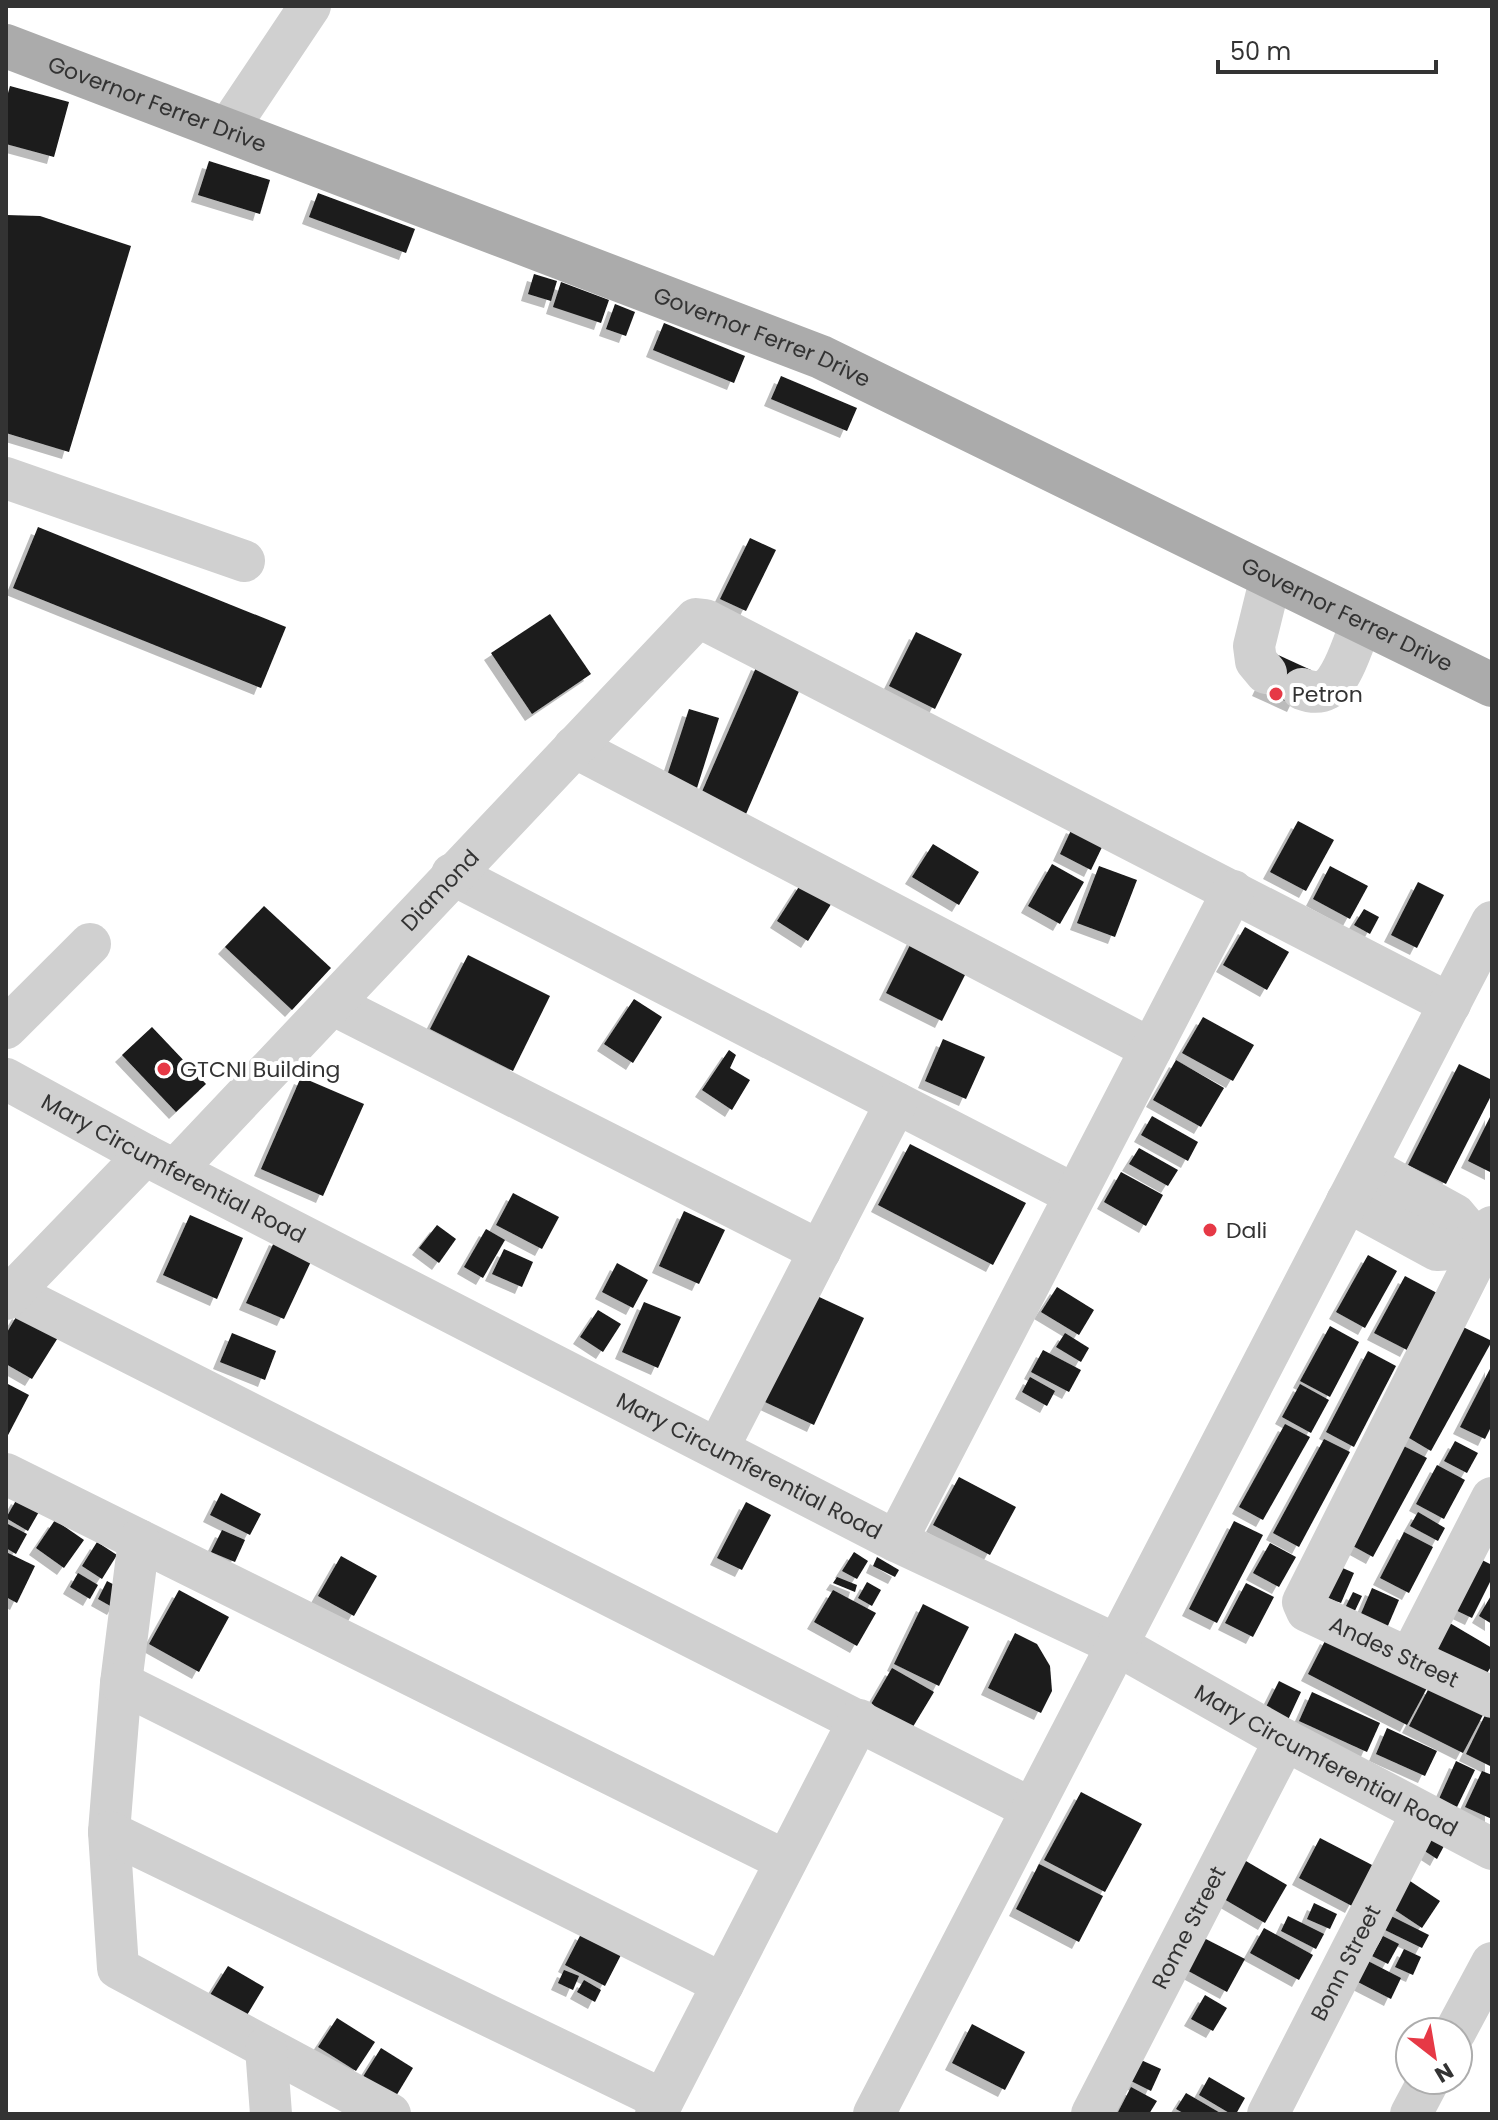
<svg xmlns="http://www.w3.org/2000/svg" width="1498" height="2120" viewBox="0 0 1498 2120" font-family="Poppins,sans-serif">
  <defs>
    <filter id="shadow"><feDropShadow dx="-7" dy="7" stdDeviation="0" flood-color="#0004"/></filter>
  </defs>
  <rect width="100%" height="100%" fill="#fff"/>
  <g fill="#1a1a1a" filter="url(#shadow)">
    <polygon points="10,86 69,102 54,157 6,144 6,100"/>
    <polygon points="209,161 270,180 260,214 198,195"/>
    <polygon points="318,193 415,229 406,253 309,217"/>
    <polygon points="6,215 40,216 131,246 69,452 6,433"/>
    <polygon points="534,274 557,281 551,301 528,294"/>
    <polygon points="561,282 609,300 601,323 553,307"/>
    <polygon points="615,304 635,312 626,336 606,329"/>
    <polygon points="664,323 745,356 734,383 653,350"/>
    <polygon points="781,376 857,408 847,431 771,399"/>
    <polygon points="38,527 286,627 261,688 13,588"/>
    <polygon points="750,538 776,550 746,611 720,599"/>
    <polygon points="550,614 591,674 532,714 491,653"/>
    <polygon points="916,632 962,654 935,709 889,686"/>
    <polygon points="1276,654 1311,670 1294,705 1259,689"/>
    <polygon points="758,663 803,682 746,814 701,794"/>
    <polygon points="689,709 719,718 697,788 666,779"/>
    <polygon points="1298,821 1334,840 1306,891 1270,872"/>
    <polygon points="1073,826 1105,841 1091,870 1060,854"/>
    <polygon points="933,844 979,872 959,905 912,877"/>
    <polygon points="1052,864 1084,882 1060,924 1028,906"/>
    <polygon points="1099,866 1137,880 1115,937 1077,923"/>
    <polygon points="1330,866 1368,886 1350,919 1313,899"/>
    <polygon points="802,882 833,901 808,941 777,921"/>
    <polygon points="1418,882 1444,895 1417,948 1391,935"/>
    <polygon points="264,906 331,968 292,1010 225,947"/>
    <polygon points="1364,909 1379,917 1370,934 1354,925"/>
    <polygon points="1245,927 1289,952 1267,990 1223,965"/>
    <polygon points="914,937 970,965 942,1021 886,993"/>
    <polygon points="468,955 550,996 513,1071 430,1029"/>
    <polygon points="634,999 662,1017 633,1063 604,1044"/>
    <polygon points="1203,1017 1254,1045 1233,1081 1182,1053"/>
    <polygon points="152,1027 206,1084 176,1112 122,1055"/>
    <polygon points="943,1039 985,1057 966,1099 925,1081"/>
    <polygon points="729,1050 736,1055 730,1068 750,1080 732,1110 702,1090"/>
    <polygon points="1176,1060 1224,1088 1201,1127 1153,1100"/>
    <polygon points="1459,1064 1492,1080 1492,1094 1446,1184 1408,1165"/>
    <polygon points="301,1077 364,1104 323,1196 261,1169"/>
    <polygon points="1492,1113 1492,1173 1468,1161"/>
    <polygon points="1152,1116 1198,1142 1188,1161 1141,1135"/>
    <polygon points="910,1144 1026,1203 993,1265 878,1205"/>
    <polygon points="1139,1148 1178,1170 1168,1186 1129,1164"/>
    <polygon points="1121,1172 1163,1195 1146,1226 1104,1202"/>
    <polygon points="513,1193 559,1217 542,1249 496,1225"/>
    <polygon points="684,1211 725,1230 699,1284 659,1266"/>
    <polygon points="190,1215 243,1238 217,1299 163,1275"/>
    <polygon points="437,1225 456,1239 439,1263 419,1248"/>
    <polygon points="486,1229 505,1240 483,1278 464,1267"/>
    <polygon points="276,1238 314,1255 284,1319 246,1303"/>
    <polygon points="504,1249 533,1262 522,1287 492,1274"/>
    <polygon points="1368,1255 1397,1271 1365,1328 1336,1312"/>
    <polygon points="617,1263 648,1280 633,1308 602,1292"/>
    <polygon points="1405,1276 1437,1293 1407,1350 1374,1333"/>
    <polygon points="1057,1287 1094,1310 1079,1335 1041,1312"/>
    <polygon points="815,1295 864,1318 814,1425 765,1402"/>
    <polygon points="644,1302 681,1317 658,1368 622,1352"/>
    <polygon points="598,1310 621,1324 603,1352 580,1337"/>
    <polygon points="19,1312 59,1336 32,1379 6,1364 6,1334"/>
    <polygon points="1330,1326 1359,1342 1330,1397 1300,1381"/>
    <polygon points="1461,1326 1492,1341 1431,1451 1399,1432"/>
    <polygon points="232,1333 276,1351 265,1380 220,1362"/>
    <polygon points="1065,1333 1089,1348 1081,1362 1056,1347"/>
    <polygon points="1043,1350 1081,1370 1069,1392 1031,1372"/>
    <polygon points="1368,1351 1396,1366 1354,1447 1326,1432"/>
    <polygon points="1492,1365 1492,1425 1485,1439 1460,1427"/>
    <polygon points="1030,1377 1055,1391 1047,1406 1022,1392"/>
    <polygon points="6,1383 29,1395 6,1439"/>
    <polygon points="1300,1384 1329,1400 1311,1433 1282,1417"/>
    <polygon points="1285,1424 1310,1437 1263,1520 1239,1507"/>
    <polygon points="1324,1439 1350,1452 1299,1547 1273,1533"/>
    <polygon points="1455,1441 1478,1453 1467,1473 1444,1461"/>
    <polygon points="1396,1442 1427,1458 1373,1557 1342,1540"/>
    <polygon points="1437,1465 1465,1480 1444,1519 1416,1504"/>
    <polygon points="959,1477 1016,1507 990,1555 933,1525"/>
    <polygon points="221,1493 261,1514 250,1535 210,1515"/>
    <polygon points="18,1497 40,1510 28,1531 6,1518"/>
    <polygon points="746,1502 771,1515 742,1570 717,1558"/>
    <polygon points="1418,1512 1445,1528 1438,1541 1410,1526"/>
    <polygon points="55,1520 84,1540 64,1568 36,1548"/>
    <polygon points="1234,1521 1263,1535 1217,1623 1189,1609"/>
    <polygon points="6,1523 27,1534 16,1554 6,1548"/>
    <polygon points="222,1530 245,1540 235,1562 211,1552"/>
    <polygon points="1404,1532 1433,1547 1409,1593 1380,1578"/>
    <polygon points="97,1542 117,1555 102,1579 82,1566"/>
    <polygon points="1270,1543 1296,1557 1279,1587 1253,1573"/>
    <polygon points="6,1552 35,1566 17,1603 6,1597"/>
    <polygon points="854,1552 868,1561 857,1579 842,1571"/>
    <polygon points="1472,1555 1492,1565 1492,1578 1472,1618 1447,1606"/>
    <polygon points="341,1556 377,1576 354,1616 318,1596"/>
    <polygon points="877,1557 899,1570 895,1577 873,1566"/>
    <polygon points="1329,1562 1354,1573 1341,1603 1316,1593"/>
    <polygon points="78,1573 98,1585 90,1599 70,1587"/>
    <polygon points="837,1577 857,1585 855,1592 833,1583"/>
    <polygon points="107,1581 124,1590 114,1608 98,1599"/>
    <polygon points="867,1582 881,1590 872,1606 858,1598"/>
    <polygon points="1246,1583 1274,1597 1253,1637 1225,1623"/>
    <polygon points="1372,1588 1399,1600 1384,1635 1357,1623"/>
    <polygon points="179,1590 229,1617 199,1672 149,1644"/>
    <polygon points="833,1590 876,1613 857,1646 814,1622"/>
    <polygon points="1353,1592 1362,1596 1351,1619 1342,1614"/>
    <polygon points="1492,1594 1492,1624 1479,1616"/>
    <polygon points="923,1604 969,1627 939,1686 894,1664"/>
    <polygon points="1443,1619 1492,1648 1492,1665 1484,1678 1428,1645"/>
    <polygon points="1015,1633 1037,1644 1050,1666 1052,1691 1041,1713 988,1688"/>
    <polygon points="1327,1637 1427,1688 1407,1725 1308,1674"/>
    <polygon points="892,1668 934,1692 908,1735 867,1711"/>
    <polygon points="1279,1681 1301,1692 1287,1722 1264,1711"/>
    <polygon points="1430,1686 1484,1713 1463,1753 1409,1726"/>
    <polygon points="1312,1692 1380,1723 1367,1752 1299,1721"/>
    <polygon points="1486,1713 1492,1716 1492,1767 1466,1754"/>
    <polygon points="1387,1728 1437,1751 1425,1776 1376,1754"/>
    <polygon points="1456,1761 1475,1770 1457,1807 1439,1799"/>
    <polygon points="1482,1771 1492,1775 1492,1819 1465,1807"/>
    <polygon points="1081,1792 1142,1824 1105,1892 1044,1860"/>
    <polygon points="1425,1834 1444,1846 1437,1859 1417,1846"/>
    <polygon points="1320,1838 1374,1866 1352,1906 1299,1878"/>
    <polygon points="1234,1854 1287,1885 1265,1923 1212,1892"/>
    <polygon points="1039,1864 1103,1896 1079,1942 1016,1909"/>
    <polygon points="1407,1879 1440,1901 1422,1928 1389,1906"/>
    <polygon points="1314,1903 1337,1914 1330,1929 1307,1919"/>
    <polygon points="1288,1916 1324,1934 1316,1949 1281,1931"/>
    <polygon points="1391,1916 1429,1935 1422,1948 1385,1930"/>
    <polygon points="1264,1928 1313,1955 1299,1980 1250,1953"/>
    <polygon points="582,1932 622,1953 605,1986 565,1965"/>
    <polygon points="1198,1935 1245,1959 1227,1992 1181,1967"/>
    <polygon points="1383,1936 1399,1944 1388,1964 1372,1956"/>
    <polygon points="1404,1949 1421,1957 1413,1975 1395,1967"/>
    <polygon points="1364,1959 1401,1978 1391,1999 1354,1980"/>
    <polygon points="228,1966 264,1987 241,2025 205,2003"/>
    <polygon points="564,1970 579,1976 573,1990 558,1983"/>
    <polygon points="584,1980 601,1990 595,2002 577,1992"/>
    <polygon points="1205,1995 1227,2008 1213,2031 1191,2019"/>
    <polygon points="337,2018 375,2042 356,2071 318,2047"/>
    <polygon points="972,2024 1025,2052 1005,2090 952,2063"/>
    <polygon points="381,2048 413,2068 387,2111 354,2091"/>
    <polygon points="1141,2060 1161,2069 1151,2091 1131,2081"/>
    <polygon points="1209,2077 1245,2098 1236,2114 1231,2114 1199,2095"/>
    <polygon points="1131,2087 1157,2101 1149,2114 1117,2114"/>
    <polygon points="1186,2093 1222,2114 1185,2114 1176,2109"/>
  </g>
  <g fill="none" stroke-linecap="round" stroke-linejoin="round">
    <g stroke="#d0d0d0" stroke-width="42">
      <polyline points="227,130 310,6"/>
      <polyline points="6,478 244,561"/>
      <polyline points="1266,673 1256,661 1254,646 1271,577"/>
      <path d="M1302 689C1310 692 1318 694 1327 689 1342 682 1355 638 1362 621"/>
      <polyline points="574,747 1151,1049"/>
      <polyline points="452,874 1075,1195"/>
      <polyline points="332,1004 820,1251"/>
      <polyline points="6,1028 90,944"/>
      <path id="s1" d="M6 1079 145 1155 896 1541 1117 1645 1285 1740 1492 1849"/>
      <polyline points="1366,1166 1455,1215 1482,1247 1492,1253"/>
      <path id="s2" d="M176 1169 696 619 705 620 1450 1004"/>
      <polyline points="1347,1201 1437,1250 1482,1247"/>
      <path id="s3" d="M1492 1227 1303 1602 1307 1611 1492 1697"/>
      <polyline points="12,1293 1032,1809"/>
      <polyline points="6,1299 145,1155"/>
      <polyline points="718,1448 896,1103"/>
      <polyline points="6,1474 786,1861"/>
      <polyline points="139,1540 121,1683 109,1832 118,1968 390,2114"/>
      <polyline points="896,1541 1233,891"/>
      <polyline points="1410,1658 1492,1498"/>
      <polyline points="121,1683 723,1984"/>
      <polyline points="109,1832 663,2100"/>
      <polyline points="1455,2032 1492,1963"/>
      <polyline points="266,2048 271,2114"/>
      <polyline points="656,2114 859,1720"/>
      <polyline points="874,2114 1492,922"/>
      <path id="s4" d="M1092 2114 1285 1740"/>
      <path id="s5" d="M1268 2114 1422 1813"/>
      <polyline points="1411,2114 1429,2080"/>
    </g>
    <path stroke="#ababab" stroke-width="44" id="s6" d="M6 46 821 357 1492 685"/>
  </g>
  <g fill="#e63946" stroke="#fff" stroke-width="3">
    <circle cx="1276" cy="694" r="8"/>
    <circle cx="164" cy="1069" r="8"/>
    <circle cx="1210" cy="1230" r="8"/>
  </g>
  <g text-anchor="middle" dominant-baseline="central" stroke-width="8" stroke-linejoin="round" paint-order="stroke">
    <g font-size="22" fill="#333" stroke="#fff">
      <text stroke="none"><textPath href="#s6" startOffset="162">Governor Ferrer Drive</textPath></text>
      <text stroke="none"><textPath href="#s6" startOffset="810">Governor Ferrer Drive</textPath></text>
      <text stroke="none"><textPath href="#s6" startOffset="1458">Governor Ferrer Drive</textPath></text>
      <text stroke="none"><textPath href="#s2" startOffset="384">Diamond</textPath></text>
      <text stroke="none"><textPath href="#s1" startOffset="190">Mary Circumferential Road</textPath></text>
      <text stroke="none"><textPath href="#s1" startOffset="838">Mary Circumferential Road</textPath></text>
      <text stroke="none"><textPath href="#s3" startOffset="526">Andes Street</textPath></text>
      <text stroke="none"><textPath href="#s1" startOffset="1486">Mary Circumferential Road</textPath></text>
      <text stroke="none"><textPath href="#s4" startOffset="210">Rome Street</textPath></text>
      <text stroke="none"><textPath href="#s5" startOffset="170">Bonn Street</textPath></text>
    </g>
    <g font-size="22" fill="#333" stroke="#fff" text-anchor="start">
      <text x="1292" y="694">Petron</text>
      <text x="180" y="1069">GTCNI Building</text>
      <text x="1226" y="1230">Dali</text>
    </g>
  </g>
  <rect width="1498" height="2120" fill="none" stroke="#333333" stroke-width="16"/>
  <g transform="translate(1434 2056) rotate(149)"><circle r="38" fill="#ffffff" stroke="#adadad" stroke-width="2"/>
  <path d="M0-6L14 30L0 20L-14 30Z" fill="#e63946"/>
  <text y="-12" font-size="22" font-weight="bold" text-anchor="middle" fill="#333333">N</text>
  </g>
  <path d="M1218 60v12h218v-12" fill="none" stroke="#333333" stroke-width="4"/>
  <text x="1230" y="60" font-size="24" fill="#333333" stroke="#ffffff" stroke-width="6" paint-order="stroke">50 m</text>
</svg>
